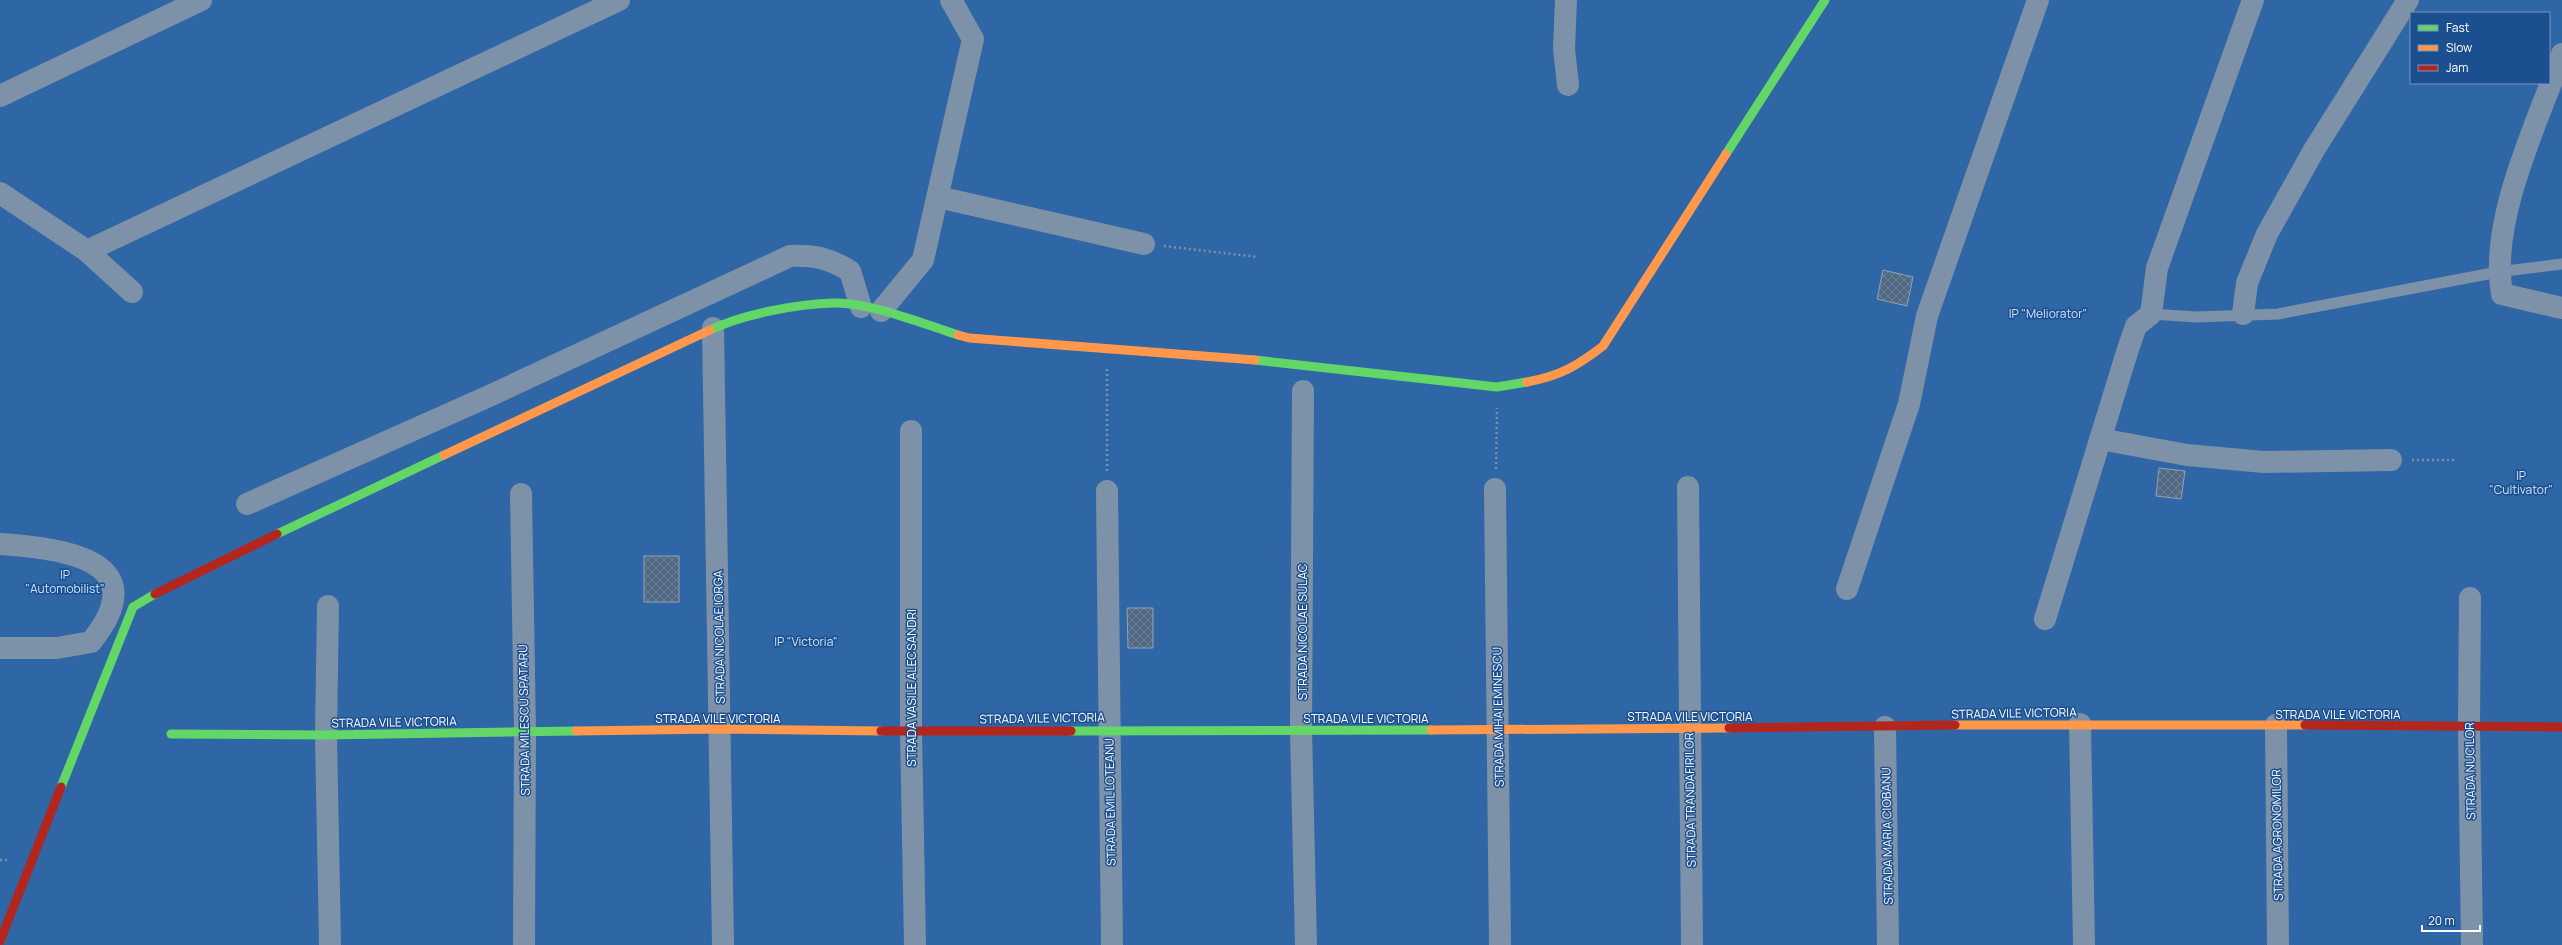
<svg xmlns="http://www.w3.org/2000/svg" width="2562" height="945" viewBox="0 0 2562 945" font-family="Manrope,sans-serif">
  <defs>
    <pattern id="building-cross-hatch" width="8" height="8" patternUnits="userSpaceOnUse"><rect width="8" height="8" fill="#526984"/><path d="M0 0l8 8M0 8l8-8" fill="none" stroke="#6c8096"/></pattern>
  </defs>
  <rect width="100%" height="100%" fill="#365274"/>
  <path fill="#2f66a5" fill-rule="evenodd" d="M0 0H2562V945H0ZM2411 13H2549V83H2411Z"/>
  <g fill="url(#building-cross-hatch)" stroke="#92a2b6">
    <polygon points="1883,270 1913,277 1907,306 1877,299"/>
    <polygon points="2159,468 2185,471 2181,499 2156,496"/>
    <rect x="644" y="556" width="35" height="46"/>
    <polygon points="1127,608 1153,608 1153,648 1128,648"/>
  </g>
  <g fill="none" stroke-linecap="round" stroke-linejoin="round">
    <g stroke="#7d92a8" stroke-width="2.5" stroke-dasharray="2 3" stroke-linecap="butt">
      <polyline points="1164,246 1258,257"/>
      <polyline points="1107,369 1107,472"/>
      <polyline points="2412,460 2454,460"/>
      <polyline points="1496,469 1497,408"/>
      <polyline points="0,860 9,860"/>
    </g>
    <polyline stroke="#7d92a8" stroke-width="11" points="2151,314 2197,317 2278,314 2498,272 2562,264"/>
    <g stroke="#7d92a8" stroke-width="22">
      <polyline points="1566,0 1564,49 1568,85"/>
      <path d="M2562 54C2537 124 2489 220 2502 294L2562 308"/>
      <polyline points="0,96 201,0"/>
      <polyline points="0,193 87,251 132,292"/>
      <polyline points="938,197 1144,244"/>
      <polyline points="87,251 619,0"/>
      <polyline points="881,311 923,260 973,39 951,0"/>
      <polyline points="2243,314 2247,283 2267,234 2314,150 2408,0"/>
      <polyline points="713,328 723,945"/>
      <polyline points="1303,391 1301,730 1306,945"/>
      <polyline points="911,431 911,731 915,945"/>
      <polyline points="2100,439 2187,455 2264,462 2391,460"/>
      <polyline points="1688,487 1692,945"/>
      <polyline points="1495,489 1500,945"/>
      <polyline points="1107,491 1112,945"/>
      <polyline points="521,494 525,732 524,945"/>
      <path d="M247 504 487 397 790 256C814 255 829 258 850 271L861 307"/>
      <path d="M0 544C63 548 157 560 91 642L57 648H0"/>
      <polyline points="1847,589 1909,404 1927,316 2038,0"/>
      <polyline points="2470,598 2469,727 2472,945"/>
      <polyline points="328,606 326,735 330,945"/>
      <polyline points="2045,619 2128,349 2136,326 2151,314 2157,268 2253,0"/>
      <polyline points="2080,724 2084,945"/>
      <polyline points="2276,725 2278,945"/>
      <polyline points="1885,727 1888,945"/>
    </g>
    <g stroke="#63d668" stroke-width="9">
      <polyline points="1726,154 1825,0"/>
      <path d="M710 330C743 314 797 304 834 303 869 302 924 324 958 335"/>
      <polyline points="1255,360 1497,387 1527,382"/>
      <polyline points="277,534 444,455"/>
      <polyline points="1071,731 1431,730"/>
      <polyline points="171,734 326,735 576,731"/>
      <polyline points="61,787 133,607 155,594"/>
    </g>
    <g stroke="#ff974d" stroke-width="9">
      <polyline points="958,335 969,338 1255,360"/>
      <path d="M1527 382C1560 376 1577 366 1603 346L1726 154"/>
      <polyline points="444,455 710,330"/>
      <polyline points="1955,725 2305,725"/>
      <polyline points="1431,730 1729,728"/>
      <polyline points="576,731 720,729 881,731"/>
    </g>
    <g stroke="#b3261e" stroke-width="9">
      <polyline points="155,594 277,534"/>
      <polyline points="2305,725 2562,727"/>
      <polyline points="1729,728 1955,725"/>
      <polyline points="881,731 1071,731"/>
      <polyline points="0,941 61,787"/>
    </g>
  </g>
  <g text-anchor="middle" dominant-baseline="central" stroke-width="3" stroke-linejoin="round" paint-order="stroke">
    <g font-size="12" fill="#cfe3fa" stroke="#1b4f8f">
      <text x="2048" y="313">IP "Meliorator"</text>
      <text x="2521" y="475">IP<tspan x="2521" dy="14">"Cultivator"</tspan></text>
      <text x="65" y="574">IP<tspan x="65" dy="14">"Automobilist"</tspan></text>
      <text x="806" y="641">IP "Victoria"</text>
    </g>
    <g font-size="12" fill="#fff" stroke="#1b4f8f">
      <text transform="translate(1302 632) rotate(-90)">STRADA NICOLAE SULAC</text>
      <text transform="translate(719 637) rotate(-91)">STRADA NICOLAE IORGA</text>
      <text transform="translate(911 688) rotate(-90)">STRADA VASILE ALECSANDRI</text>
      <text transform="translate(2014 713) rotate(-1)">STRADA VILE VICTORIA</text>
      <text x="2338" y="714">STRADA VILE VICTORIA</text>
      <text x="1690" y="716">STRADA VILE VICTORIA</text>
      <text transform="translate(1498 717) rotate(-91)">STRADA MIHAI EMINESCU</text>
      <text x="718" y="718">STRADA VILE VICTORIA</text>
      <text transform="translate(1042 718) rotate(-1)">STRADA VILE VICTORIA</text>
      <text x="1366" y="718">STRADA VILE VICTORIA</text>
      <text transform="translate(524 720) rotate(-91)">STRADA MILESCU SPATARU</text>
      <text transform="translate(394 722) rotate(-1)">STRADA VILE VICTORIA</text>
      <text transform="translate(2470 771) rotate(-91)">STRADA NUCILOR</text>
      <text transform="translate(1690 800) rotate(-91)">STRADA TRANDAFIRILOR</text>
      <text transform="translate(1110 802) rotate(-91)">STRADA EMIL LOTEANU</text>
      <text transform="translate(2277 835) rotate(-91)">STRADA AGRONOMILOR</text>
      <text transform="translate(1887 836) rotate(-91)">STRADA MARIA CIOBANU</text>
    </g>
  </g>
  <rect x="2410" y="12" width="140" height="72" fill="#1b4f8f" stroke="#7695bc"/>
  <rect x="2418" y="25" width="20" height="6" fill="#63d668" stroke="#7695bc"/>
  <text x="2446" y="32" font-size="12" fill="#ffffff">Fast</text>
  <rect x="2418" y="45" width="20" height="6" fill="#ff974d" stroke="#7695bc"/>
  <text x="2446" y="52" font-size="12" fill="#ffffff">Slow</text>
  <rect x="2418" y="65" width="20" height="6" fill="#b3261e" stroke="#7695bc"/>
  <text x="2446" y="72" font-size="12" fill="#ffffff">Jam</text>
  <path d="M2422 925v6h58v-6" fill="none" stroke="#ffffff" stroke-width="2"/>
  <text x="2428" y="925" font-size="12" fill="#ffffff" stroke="#1b4f8f" stroke-width="3" paint-order="stroke">20 m</text>
</svg>
